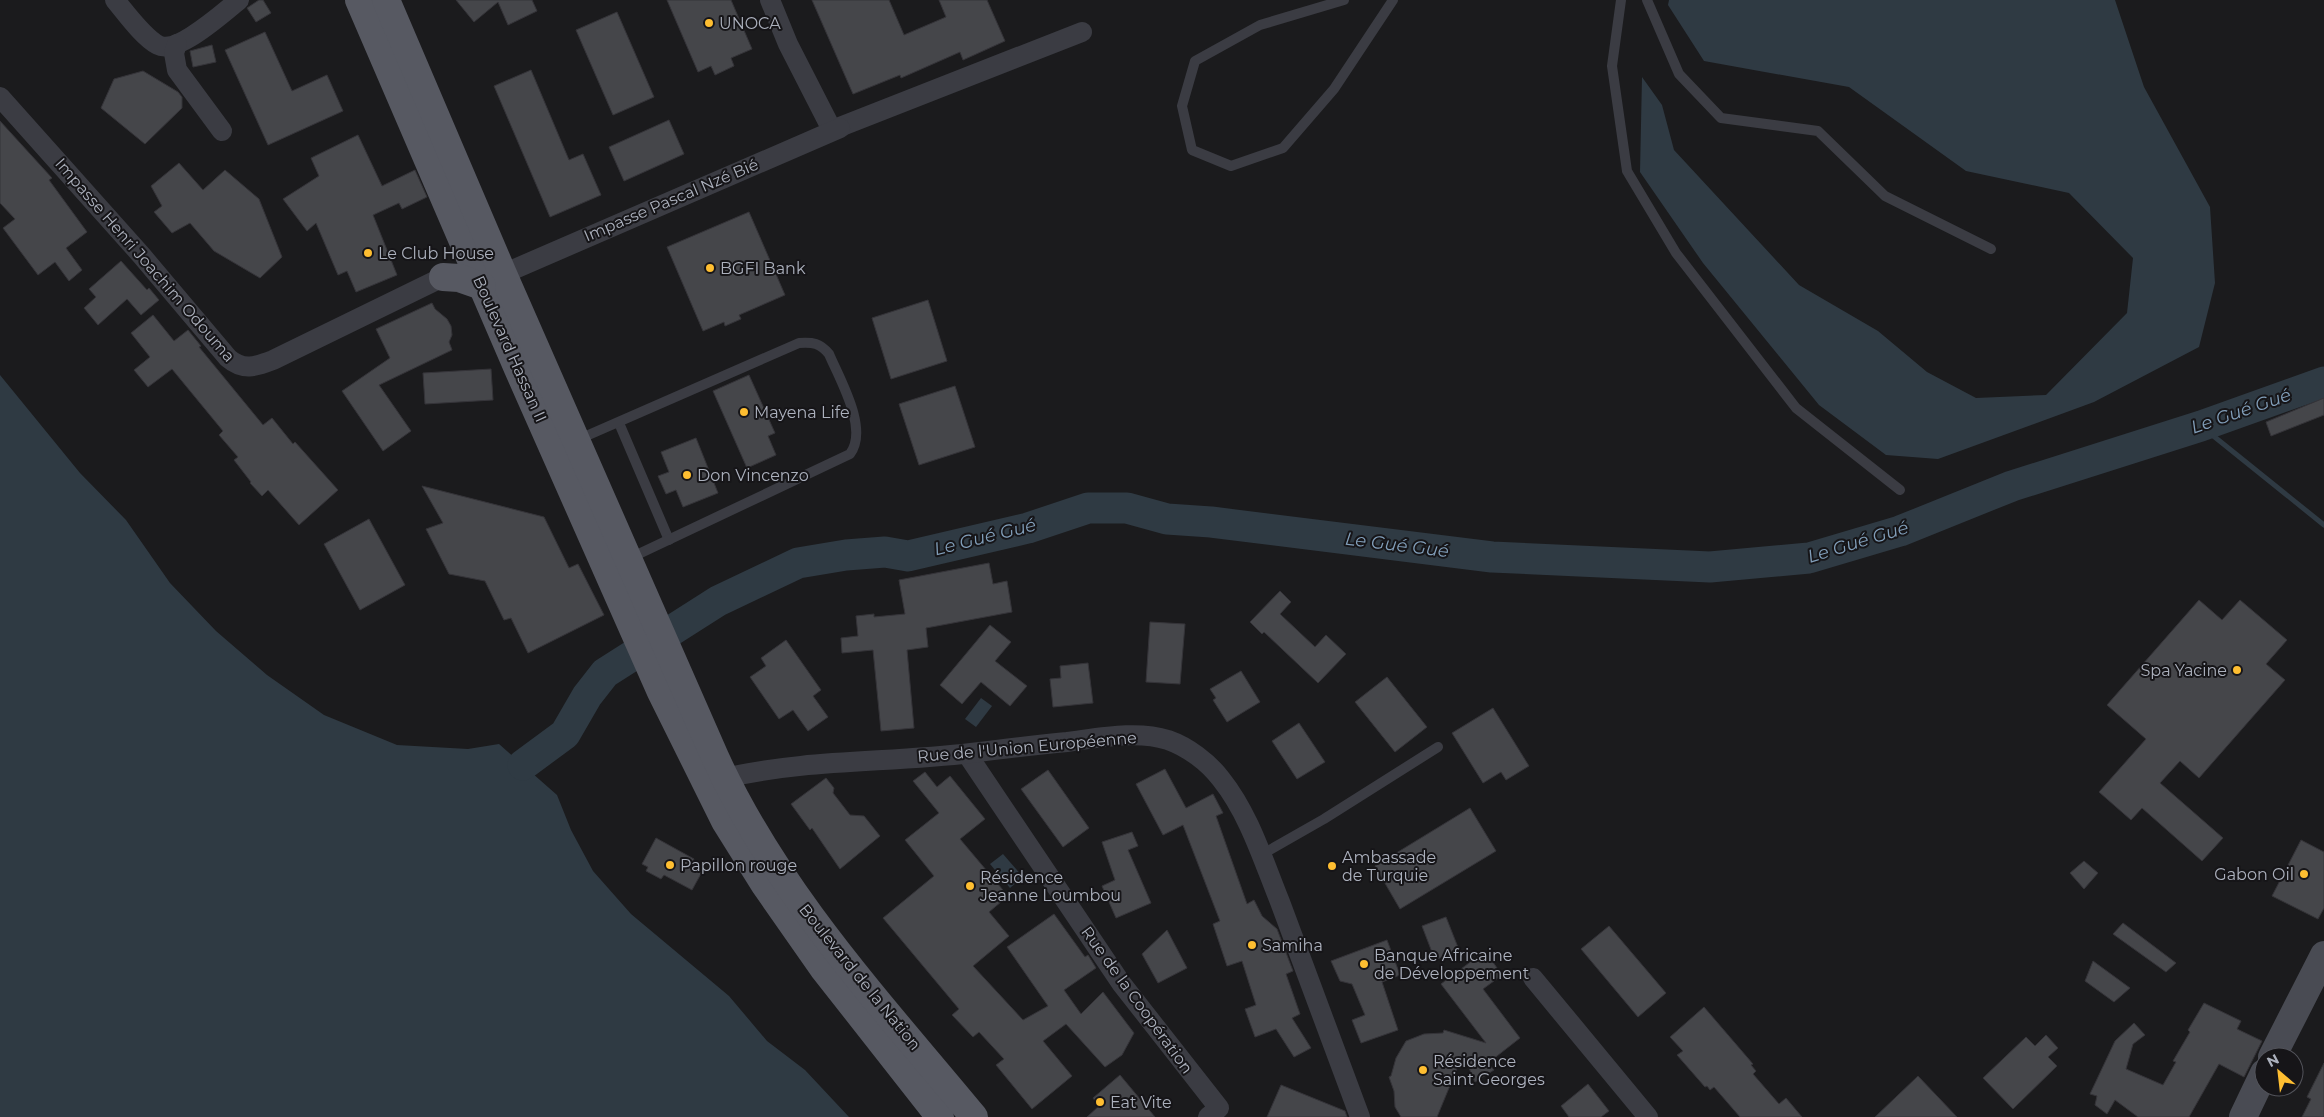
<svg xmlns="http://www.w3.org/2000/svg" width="2324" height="1117" viewBox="0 0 2324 1117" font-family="Montserrat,sans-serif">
  <rect width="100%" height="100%" fill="#1b1b1d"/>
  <g fill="#2f3a43">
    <polygon points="1669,0 2115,0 2144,87 2210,207 2215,283 2199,347 2094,402 1938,459 1886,455 1819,405 1703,263 1640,172 1642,77 1662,105 1674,150 1799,285 1878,331 1927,372 1976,398 2046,395 2127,313 2133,258 2069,193 1966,171 1849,87 1704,61 1668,5"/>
    <polygon points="0,375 80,473 126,520 170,583 216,631 267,675 324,715 397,745 468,749 499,744 557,795 571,830 593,871 631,914 729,996 767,1041 805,1070 849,1117 0,1117"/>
    <polygon points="981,698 992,706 976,727 965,719"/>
    <polygon points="1003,854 1023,877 1010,888 990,864"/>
  </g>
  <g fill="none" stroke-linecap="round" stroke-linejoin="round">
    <polyline stroke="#2f3a43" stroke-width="5" points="2201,426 2324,525"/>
    <polyline stroke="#2f3a43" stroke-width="31" points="523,765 565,734 587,696 605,673 718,601 798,563 846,555 885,552 908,556 1028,528 1088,508 1127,508 1167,519 1211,522 1492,557 1710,567 1809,558 1900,531 2012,486 2201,426 2324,382"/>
  </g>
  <g fill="#45464a" stroke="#353439">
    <polygon points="259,0 263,0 271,13 256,22 247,8"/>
    <polygon points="456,0 532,0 537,11 508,25 498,2 474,22"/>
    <polygon points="667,0 731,0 752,49 731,58 734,66 715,75 711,66 698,72"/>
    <polygon points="812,0 889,0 904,35 946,17 939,0 987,0 1005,41 963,60 960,52 901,78 900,75 853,94"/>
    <polygon points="617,12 654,97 613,115 576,30"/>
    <polygon points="265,32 292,91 327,75 343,111 268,145 225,50"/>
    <polygon points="212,45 216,62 193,67 190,51"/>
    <polygon points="531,70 569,160 583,154 601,195 550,217 494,86"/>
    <polygon points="143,71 178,92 182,97 182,108 145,144 101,108 114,79"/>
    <polygon points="669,120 684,154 624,181 609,147"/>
    <polygon points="0,121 52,178 49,180 87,232 66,248 82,270 69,281 55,262 38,275 3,228 15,219 0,203"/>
    <polygon points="358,135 382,186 415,170 427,197 402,209 399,203 373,215 397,275 356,292 347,271 338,275 316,223 307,231 283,199 319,176 311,158"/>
    <polygon points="179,163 203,190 225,170 259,199 282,257 260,278 214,251 190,223 172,233 154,212 162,206 151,186"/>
    <polygon points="749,212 785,295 739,315 741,319 725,326 724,322 703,331 667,247"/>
    <polygon points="121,261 147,290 149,288 159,300 141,315 127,299 98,325 84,308 96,297 89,289"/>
    <polygon points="928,300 947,361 891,379 872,318"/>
    <polygon points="432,303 435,309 447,319 451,326 452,335 449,342 452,350 379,385 411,431 383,451 342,391 390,358 376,329"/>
    <polygon points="153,315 174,341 188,330 201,346 199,347 263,425 272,418 293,444 295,442 338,490 299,525 268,490 262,496 250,483 251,482 234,460 238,457 219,435 223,431 172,369 148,387 134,370 150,357 131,333"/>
    <polygon points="491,369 493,400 425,404 423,373"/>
    <polygon points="749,375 775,433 768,436 776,455 747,468 713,391"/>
    <polygon points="955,386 975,447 919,465 899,404"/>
    <polygon points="2324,398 2324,415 2271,436 2266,422"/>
    <polygon points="696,438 718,493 683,507 676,490 666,494 658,476 669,472 661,452"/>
    <polygon points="422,486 544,517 569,568 578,564 604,615 528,653 511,618 504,620 485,581 449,574 426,529 443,523"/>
    <polygon points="369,519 405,585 360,610 324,544"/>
    <polygon points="989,563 993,584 1007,581 1012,612 926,628 928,647 907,650 914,728 881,731 873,650 842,653 841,638 858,636 856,616 874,614 874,617 905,614 899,580"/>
    <polygon points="1280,591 1291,602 1280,614 1315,647 1326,635 1346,654 1318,683 1264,632 1262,634 1250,622"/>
    <polygon points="2199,600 2222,620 2240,600 2287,640 2266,664 2285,680 2199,778 2180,761 2160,783 2223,838 2202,861 2142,808 2131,820 2099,792 2146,739 2107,705"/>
    <polygon points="1150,622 1185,624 1180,684 1146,682"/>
    <polygon points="990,625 1011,642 995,661 1027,686 1010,706 981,682 962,704 940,685"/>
    <polygon points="786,640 821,690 813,696 828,717 808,731 793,710 779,719 750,677 766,666 761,658"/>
    <polygon points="1088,663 1093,703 1053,707 1050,679 1061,678 1060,666"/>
    <polygon points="1241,671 1260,702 1227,722 1213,700 1216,698 1210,689"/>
    <polygon points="1387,677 1427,727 1395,752 1355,702"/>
    <polygon points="1493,708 1529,766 1506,780 1501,772 1483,783 1452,733"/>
    <polygon points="1299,723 1325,762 1297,779 1272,741"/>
    <polygon points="1165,769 1186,808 1213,794 1223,813 1216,816 1247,904 1254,900 1262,916 1277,929 1293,971 1286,974 1300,1014 1292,1018 1311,1048 1294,1057 1276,1029 1255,1037 1245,1009 1256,1005 1242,961 1227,966 1213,924 1220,921 1183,825 1163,835 1136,784"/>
    <polygon points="1048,770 1089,828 1063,847 1021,789"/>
    <polygon points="925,772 937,787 950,776 985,819 960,839 1008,896 989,912 1009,936 973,966 1023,1020 1048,1006 1007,947 1054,914 1085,957 1088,955 1096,968 1064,990 1081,1014 1103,992 1134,1033 1122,1055 1105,1067 1066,1024 1043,1041 1072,1076 1032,1109 996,1065 1004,1059 979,1032 973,1037 952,1015 959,1009 883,918 934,876 905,840 939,813 913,781"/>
    <polygon points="826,778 834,788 833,793 850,815 864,816 880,836 840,869 812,828 810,830 791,804"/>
    <polygon points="1470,808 1496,851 1400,909 1375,866"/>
    <polygon points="1132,832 1138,846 1128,850 1151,903 1116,918 1102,886 1115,880 1102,842"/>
    <polygon points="656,838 694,859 691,864 703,870 692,890 664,875 661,879 646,871 648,867 642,864"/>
    <polygon points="2301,840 2324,852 2324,908 2318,919 2272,896"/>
    <polygon points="2084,861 2098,873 2084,889 2070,873"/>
    <polygon points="1446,917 1459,950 1435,960 1422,926"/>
    <polygon points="2123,923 2176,963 2166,972 2113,934"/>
    <polygon points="1609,926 1666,993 1638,1017 1581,949"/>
    <polygon points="1167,930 1187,968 1158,983 1142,954"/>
    <polygon points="1387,940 1400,975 1382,982 1398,1030 1361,1043 1352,1020 1365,1015 1352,984 1340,981 1331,961"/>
    <polygon points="1485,951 1502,975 1483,989 1520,1038 1488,1063 1494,1070 1475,1082 1463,1054 1437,1117 1401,1117 1395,1107 1394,1091 1389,1077 1391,1076 1396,1058 1406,1041 1424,1034 1443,1033 1444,1030 1486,1043 1441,984"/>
    <polygon points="2093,961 2130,988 2114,1002 2085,981"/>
    <polygon points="2204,1003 2241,1021 2237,1029 2262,1041 2244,1077 2219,1064 2189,1117 2138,1117 2115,1100 2107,1114 2095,1105 2097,1096 2090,1094 2115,1041 2134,1023 2145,1035 2133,1044 2126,1069 2163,1085 2176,1062 2173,1061 2190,1032 2188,1030"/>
    <polygon points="1704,1007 1753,1064 1751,1065 1756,1071 1753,1074 1779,1104 1786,1098 1802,1117 1740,1117 1714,1087 1710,1090 1707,1086 1705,1087 1677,1055 1683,1051 1670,1037"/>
    <polygon points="2046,1035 2058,1048 2048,1057 2057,1066 2013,1109 1983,1078 2026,1037 2035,1046"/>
    <polygon points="2324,1063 2324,1117 2302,1117 2311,1099 2307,1097"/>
    <polygon points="1120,1075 1155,1117 1087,1117 1099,1106 1093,1098"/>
    <polygon points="1918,1076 1957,1117 1875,1117"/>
    <polygon points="1588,1084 1609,1111 1601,1117 1569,1117 1561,1106"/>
    <polygon points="1281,1085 1345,1111 1347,1117 1267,1117"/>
  </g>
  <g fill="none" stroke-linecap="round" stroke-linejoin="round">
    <g stroke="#3b3c43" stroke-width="10">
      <polyline points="1344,0 1260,25 1195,61 1182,106 1192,150 1231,166 1283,148 1334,89 1393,0"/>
      <polyline points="1621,0 1612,66 1627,171 1676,253 1796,408 1900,490"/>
      <polyline points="1647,0 1679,74 1721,118 1818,131 1885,196 1991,249"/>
      <polyline points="619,423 669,540"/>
      <path d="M577 440 799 343C813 342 820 343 829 354 840 380 869 429 850 454L628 559"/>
      <polyline points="1261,855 1324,819 1438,747"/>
    </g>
    <g stroke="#3b3c43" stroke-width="20">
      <path d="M115 0C126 13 143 37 158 45 177 55 224 12 239 0"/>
      <polyline points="770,0 788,44 832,130 1082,32"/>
      <polyline points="177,44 174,53 177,70 222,131"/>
      <path d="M0 97 142 256 228 358C243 371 255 367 273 360L443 277"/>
      <polyline points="503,274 840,128"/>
      <polyline points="967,754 1121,983 1219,1108 1208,1117"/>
      <path d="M725 778C806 759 889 763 971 753 1003 749 1035 745 1067 742 1099 738 1137 730 1168 740 1188 747 1208 762 1221 779 1249 814 1263 860 1280 902 1307 973 1333 1045 1360 1117"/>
      <polyline points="1533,978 1648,1117"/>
    </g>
    <g stroke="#494b53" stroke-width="28">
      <polyline points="2272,1057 2324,955"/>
      <polyline points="2243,1117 2264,1073"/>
    </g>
    <g stroke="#575962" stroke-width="28">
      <polyline points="359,0 518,369 661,692 725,821 765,885 823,968 940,1117"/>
      <path d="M386 0 503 274 715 757C777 893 879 1002 974 1117"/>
      <polyline points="443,277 459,278 482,286"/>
    </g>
  </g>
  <g fill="#febe31" stroke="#161518" stroke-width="2">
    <circle cx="709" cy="23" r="5"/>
    <circle cx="368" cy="253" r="5"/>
    <circle cx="710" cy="268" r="5"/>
    <circle cx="744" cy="412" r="5"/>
    <circle cx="687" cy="475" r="5"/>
    <circle cx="2237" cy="670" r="5"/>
    <circle cx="670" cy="865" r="5"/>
    <circle cx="1332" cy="866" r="5"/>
    <circle cx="2304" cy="874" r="5"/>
    <circle cx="970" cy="886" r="5"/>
    <circle cx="1252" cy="945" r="5"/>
    <circle cx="1364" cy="964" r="5"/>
    <circle cx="1423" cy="1070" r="5"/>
    <circle cx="1100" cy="1102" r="5"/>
  </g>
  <g text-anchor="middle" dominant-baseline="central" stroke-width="4" stroke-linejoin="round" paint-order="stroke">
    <g font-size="16" fill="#acb1bd" stroke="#161518" text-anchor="start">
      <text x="719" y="23">UNOCA</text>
      <text x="378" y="253">Le Club House</text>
      <text x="720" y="268">BGFI Bank</text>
      <text x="754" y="412">Mayena Life</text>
      <text x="697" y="475">Don Vincenzo</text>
      <text x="2227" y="670" text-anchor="end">Spa Yacine</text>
      <text x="1342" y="857">Ambassade<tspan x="1342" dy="18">de Turquie</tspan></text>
      <text x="680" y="865">Papillon rouge</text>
      <text x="2294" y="874" text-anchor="end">Gabon Oil</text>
      <text x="980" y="877">Résidence<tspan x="980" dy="18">Jeanne Loumbou</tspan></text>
      <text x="1262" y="945">Samiha</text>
      <text x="1374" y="955">Banque Africaine<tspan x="1374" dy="18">de Développement</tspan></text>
      <text x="1433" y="1061">Résidence<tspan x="1433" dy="18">Saint Georges</tspan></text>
      <text x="1110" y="1102">Eat Vite</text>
    </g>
    <g font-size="16" fill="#acb1bd" stroke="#161518">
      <text transform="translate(671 200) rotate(-23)">Impasse Pascal Nzé Bié</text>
      <text transform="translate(145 260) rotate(49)">Impasse Henri Joachim Odouma</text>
      <text transform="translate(510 349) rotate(66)">Boulevard Hassan II</text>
      <text transform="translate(1027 747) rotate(-5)">Rue de l'Union Européenne</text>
      <text transform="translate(860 977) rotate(51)">Boulevard de la Nation</text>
      <text transform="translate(1137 1000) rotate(54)">Rue de la Coopération</text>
    </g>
    <g font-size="18" font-style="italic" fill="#829fba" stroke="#161518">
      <text transform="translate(2241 411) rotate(-19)">Le Gué Gué</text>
      <text transform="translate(985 537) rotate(-14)">Le Gué Gué</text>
      <text transform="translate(1858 542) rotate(-17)">Le Gué Gué</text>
      <text transform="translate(1397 545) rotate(7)">Le Gué Gué</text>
    </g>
  </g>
  <g transform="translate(2279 1072) rotate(332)"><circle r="24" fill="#161518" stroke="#52535a"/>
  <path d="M0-4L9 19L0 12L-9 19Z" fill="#febe31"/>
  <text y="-8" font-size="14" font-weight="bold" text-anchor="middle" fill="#acb1bd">N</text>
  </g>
</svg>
